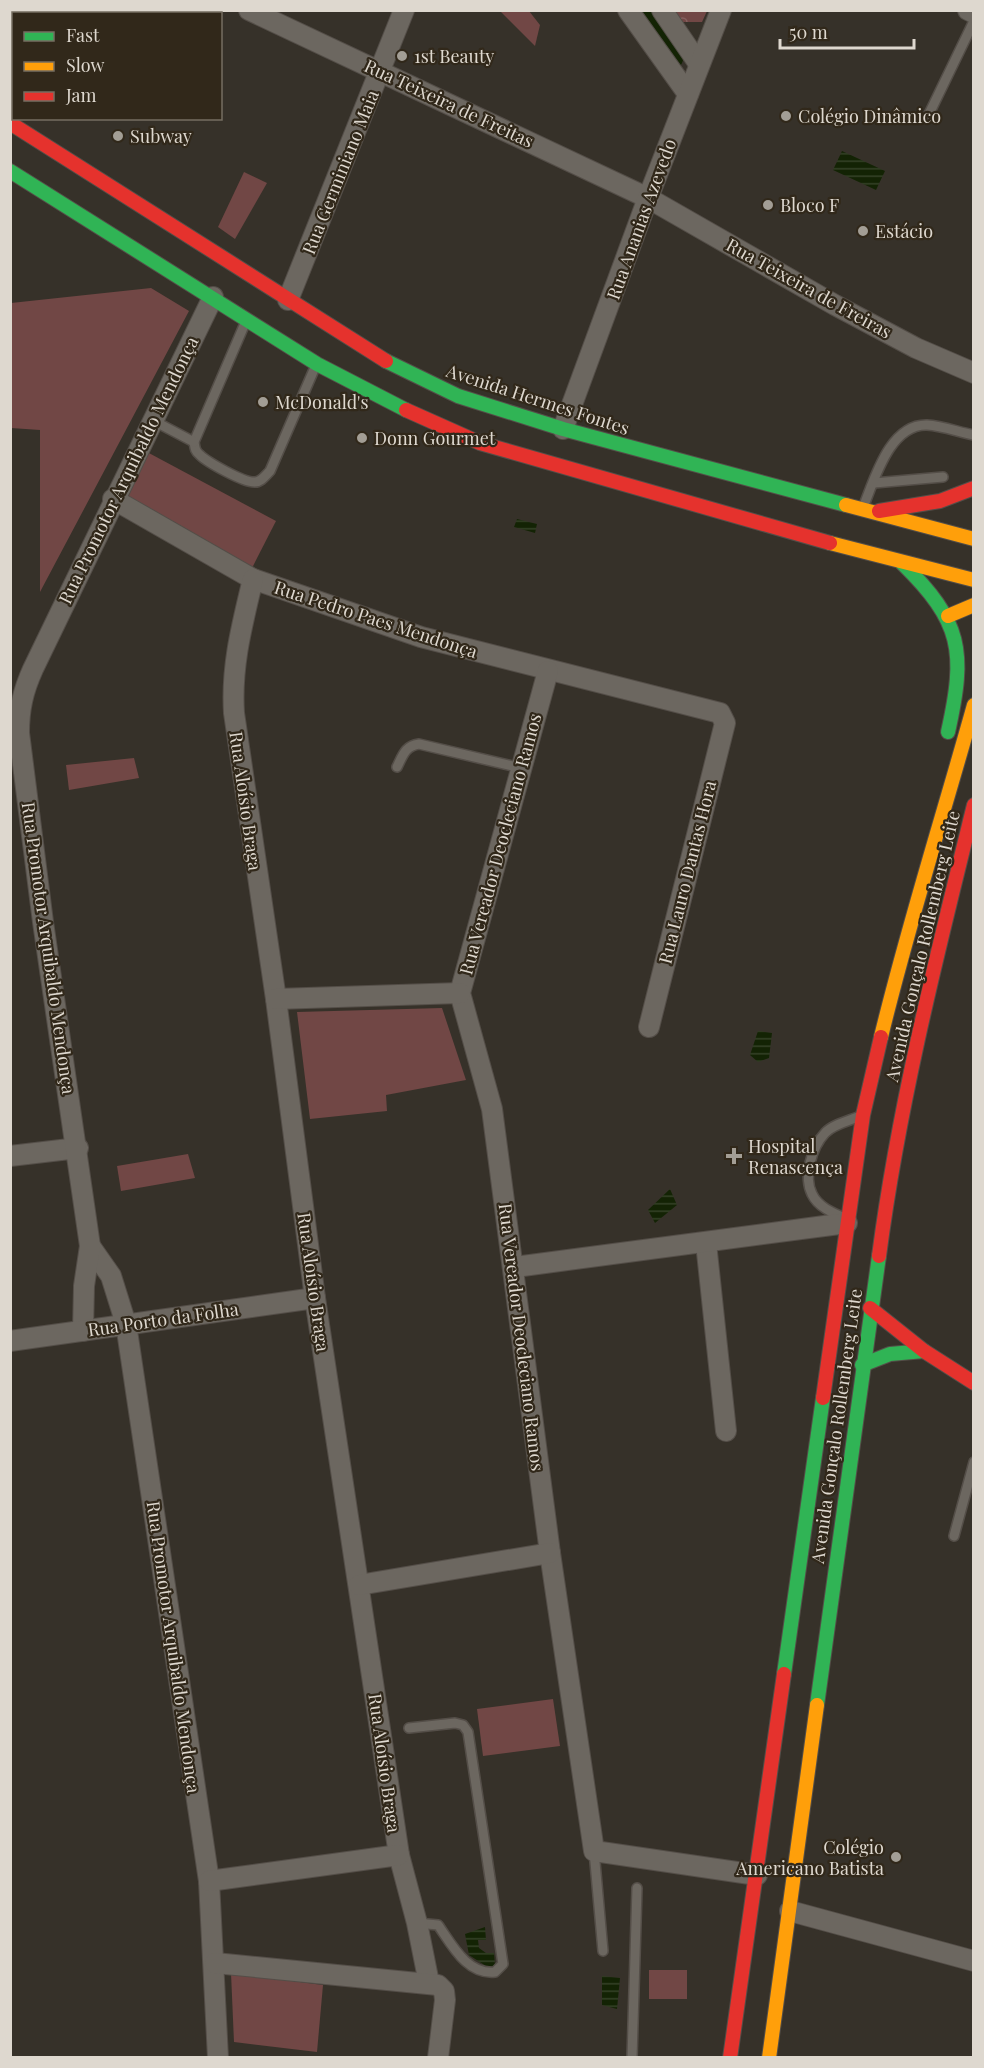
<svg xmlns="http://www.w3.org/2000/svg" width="984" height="2068" viewBox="0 0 984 2068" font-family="'Playfair Display',serif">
  <defs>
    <pattern id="park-crowns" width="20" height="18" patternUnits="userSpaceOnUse" patternTransform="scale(1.5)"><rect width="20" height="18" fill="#714745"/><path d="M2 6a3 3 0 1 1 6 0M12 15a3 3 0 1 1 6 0" fill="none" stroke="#85615f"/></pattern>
    <pattern id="water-rules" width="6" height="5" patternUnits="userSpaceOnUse" patternTransform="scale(1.5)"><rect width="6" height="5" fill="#132304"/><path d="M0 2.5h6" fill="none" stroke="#354228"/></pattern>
  </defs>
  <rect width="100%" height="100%" fill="#363129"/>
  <g fill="#714745">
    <polygon points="500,11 529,11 540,25 535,46"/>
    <polygon points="244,172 267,183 235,239 218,227"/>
    <polygon points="151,288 189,311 40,592 40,430 11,428 11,303"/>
    <polygon points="147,452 276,521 252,568 128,497"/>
    <polygon points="134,758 139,778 69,790 66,765"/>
    <polygon points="442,1008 466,1080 386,1095 387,1111 310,1119 297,1012"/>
    <polygon points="188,1154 195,1178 121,1191 117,1166"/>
    <polygon points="553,1699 560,1746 483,1756 477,1709"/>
    <rect x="649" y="1970" width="38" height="29"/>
    <polygon points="231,1973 323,1985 317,2052 234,2042"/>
  </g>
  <polygon fill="url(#park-crowns)" points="670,11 707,11 702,22 677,22"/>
  <g fill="url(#water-rules)">
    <polygon points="842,151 885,171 876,190 833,170"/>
    <polygon points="517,519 537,524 535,533 514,527"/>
    <polygon points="758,1031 772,1033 769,1058 758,1062 750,1055"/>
    <polygon points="670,1189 677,1205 655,1223 648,1210"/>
    <polygon points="485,1927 486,1940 478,1940 479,1948 486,1953 494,1953 495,1966 486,1966 469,1955 465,1934"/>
    <polygon points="602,1976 620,1978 617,2009 602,2005"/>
  </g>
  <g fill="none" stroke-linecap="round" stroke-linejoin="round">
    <polyline stroke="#132304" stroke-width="18" points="641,10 674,59"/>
    <g stroke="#544e48" stroke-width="12">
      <g id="lane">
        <polyline points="929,114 974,21"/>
        <path d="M246 321 194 442C195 448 195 451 200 455 207 462 244 483 255 482 261 482 265 476 270 471L316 365"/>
        <polyline points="152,420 194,442"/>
        <polyline points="874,483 943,477"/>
        <path d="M864 505C875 478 890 424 927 425 943 426 958 432 974 435"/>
        <path d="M397 767C403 755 405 746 419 744L521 768"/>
        <path d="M845 1218C833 1213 818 1207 812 1194 803 1176 812 1147 825 1133 832 1125 848 1121 858 1117"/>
        <polyline points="954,1536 974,1462"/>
        <path d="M409 1728 455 1723 463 1725 468 1732 503 1964 495 1972C467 1975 452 1945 438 1925L417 1923"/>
        <polyline points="594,1851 603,1951"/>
        <polyline points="632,2058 637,1888"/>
      </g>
    </g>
    <g stroke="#544e48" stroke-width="22">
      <g id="street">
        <polyline points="249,10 648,198 835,305 916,348 974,373"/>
        <polyline points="628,10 688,94"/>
        <polyline points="662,10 699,64"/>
        <polyline points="968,10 974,13"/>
        <polyline points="67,14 69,10"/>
        <polyline points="288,300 404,10"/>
        <polyline points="563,429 648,198 721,10"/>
        <polyline points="113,499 253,579 421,637 720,713 725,723 649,1027"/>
        <path d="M253 579C242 625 231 666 234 713L276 999 315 1298 399 1855 417 1923 429 1983"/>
        <polyline points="548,671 460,993 492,1109 550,1553 594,1851 757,1875"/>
        <polyline points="276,999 460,993"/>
        <polyline points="10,1156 78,1148"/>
        <polyline points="706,1243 726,1431"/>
        <polyline points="90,1246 111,1276 126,1324 209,1881 218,2058"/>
        <polyline points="515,1267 847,1223"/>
        <path d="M83 1331 84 1286 90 1246 43 922 19 733C19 709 23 691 33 669L213 297"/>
        <polyline points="10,1341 315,1298"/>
        <polyline points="359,1585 550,1553"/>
        <polyline points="209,1881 399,1855"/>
        <polyline points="790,1911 974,1961"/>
        <polyline points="215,1963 438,1985 444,1991 445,2000 438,2058"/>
      </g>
    </g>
    <g stroke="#544e48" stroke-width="16">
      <g id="fast">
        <polyline points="10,171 317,364 406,410"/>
        <polyline points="386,361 458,396 563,429 846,505"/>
        <path d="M902 563C962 622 966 651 948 732"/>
        <polyline points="862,1365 890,1354 924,1351"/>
        <polyline points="784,1674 823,1398"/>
        <polyline points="817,1705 879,1256"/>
      </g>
    </g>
    <g stroke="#544e48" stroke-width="16">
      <g id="slow">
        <polyline points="846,505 974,539"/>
        <polyline points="830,543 974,580"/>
        <polyline points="948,616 974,605"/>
        <path d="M881 1037C908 925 943 816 974 705"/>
        <polyline points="769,2058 817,1705"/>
      </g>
    </g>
    <g stroke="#544e48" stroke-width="16">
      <g id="jam">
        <polyline points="10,123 386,361"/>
        <polyline points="406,410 480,443 830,543"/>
        <polyline points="879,511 940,501 974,488"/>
        <path d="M879 1256C899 1103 937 954 974 805"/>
        <polyline points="870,1308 924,1351 974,1383"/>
        <polyline points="823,1398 863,1115 881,1037"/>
        <polyline points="730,2058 784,1674"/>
      </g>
    </g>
    <use href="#lane" stroke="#6c6760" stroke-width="9"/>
    <use href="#street" stroke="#6c6760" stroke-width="20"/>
    <use href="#fast" stroke="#30b455" stroke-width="14"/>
    <use href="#slow" stroke="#ff9f0a" stroke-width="14"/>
    <use href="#jam" stroke="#e5322d" stroke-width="14"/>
  </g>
  <g fill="#a39e95" stroke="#31281a" stroke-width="2">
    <circle cx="402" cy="56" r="6"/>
    <circle cx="786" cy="116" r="6"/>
    <circle cx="118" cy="136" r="6"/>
    <circle cx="768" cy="205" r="6"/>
    <circle cx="863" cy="231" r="6"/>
    <circle cx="263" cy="402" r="6"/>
    <circle cx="362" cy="438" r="6"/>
    <path d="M731 1147h6v6h6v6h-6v6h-6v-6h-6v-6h6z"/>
    <circle cx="896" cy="1857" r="6"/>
  </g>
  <g text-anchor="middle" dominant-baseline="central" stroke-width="4.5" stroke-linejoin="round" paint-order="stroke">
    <g font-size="18" fill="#ded8cf" stroke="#31281a" text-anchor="start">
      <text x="414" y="56">1st Beauty</text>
      <text x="798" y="116">Colégio Dinâmico</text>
      <text x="130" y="136">Subway</text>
      <text x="780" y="205">Bloco F</text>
      <text x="875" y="231">Estácio</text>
      <text x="275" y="402">McDonald's</text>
      <text x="374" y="438">Donn Gourmet</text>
      <text x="748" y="1146">Hospital<tspan x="748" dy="21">Renascença</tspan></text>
      <text x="884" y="1847" text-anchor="end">Colégio<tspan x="884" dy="21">Americano Batista</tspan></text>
    </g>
    <g font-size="18" fill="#ded8cf" stroke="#31281a">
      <text transform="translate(449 103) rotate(25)">Rua Teixeira de Freitas</text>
      <text transform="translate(340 172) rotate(-68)">Rua Germiniano Maia</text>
      <text transform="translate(641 219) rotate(-70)">Rua Ananias Azevedo</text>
      <text transform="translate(809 288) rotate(29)">Rua Teixeira de Freiras</text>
      <text transform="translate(538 399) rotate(18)">Avenida Hermes Fontes</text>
      <text transform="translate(128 470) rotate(-64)">Rua Promotor Arquibaldo Mendonça</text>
      <text transform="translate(376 619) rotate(18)">Rua Pedro Paes Mendonça</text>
      <text transform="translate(246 801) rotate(82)">Rua Aloísio Braga</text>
      <text transform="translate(500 844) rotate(-75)">Rua Vereador Deocleciano Ramos</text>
      <text transform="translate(687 872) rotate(-76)">Rua Lauro Dantas Hora</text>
      <text transform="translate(922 946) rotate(-77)">Avenida Gonçalo Rollemberg Leite</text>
      <text transform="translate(49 948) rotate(82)">Rua Promotor Arquibaldo Mendonça</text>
      <text transform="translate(314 1282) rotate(82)">Rua Aloísio Braga</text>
      <text transform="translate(163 1319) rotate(-8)">Rua Porto da Folha</text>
      <text transform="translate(522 1337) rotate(83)">Rua Vereador Deocleciano Ramos</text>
      <text transform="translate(836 1426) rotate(-82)">Avenida Gonçalo Rollemberg Leite</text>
      <text transform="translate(174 1647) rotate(82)">Rua Promotor Arquibaldo Mendonça</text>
      <text transform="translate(385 1763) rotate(82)">Rua Aloísio Braga</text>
    </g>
  </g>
  <rect width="984" height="2068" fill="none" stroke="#ded8cf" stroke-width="24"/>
  <rect x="12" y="12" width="210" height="108" fill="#31281a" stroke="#766e62" stroke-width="1.5"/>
  <rect x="24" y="32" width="30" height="9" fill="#30b455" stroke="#766e62" stroke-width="1.5"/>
  <text x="66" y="42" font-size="18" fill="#ded8cf">Fast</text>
  <rect x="24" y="62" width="30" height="9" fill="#ff9f0a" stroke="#766e62" stroke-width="1.5"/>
  <text x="66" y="72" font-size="18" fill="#ded8cf">Slow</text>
  <rect x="24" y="92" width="30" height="9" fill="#e5322d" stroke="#766e62" stroke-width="1.5"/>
  <text x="66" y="102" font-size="18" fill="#ded8cf">Jam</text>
  <path d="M780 39v9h134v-9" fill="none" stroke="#ded8cf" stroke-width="3"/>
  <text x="789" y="39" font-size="18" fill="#ded8cf" stroke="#31281a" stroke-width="4.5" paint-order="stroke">50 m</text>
</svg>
